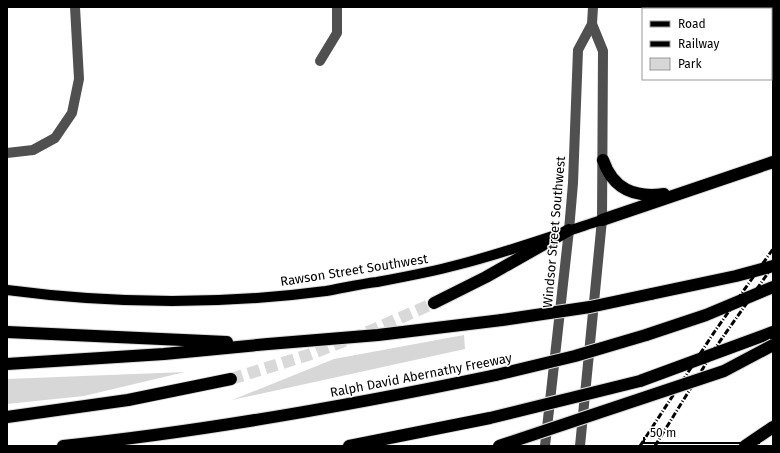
<svg xmlns="http://www.w3.org/2000/svg" width="780" height="453" viewBox="0 0 780 453" font-family="'Fira Sans',sans-serif">
  <rect width="100%" height="100%" fill="#fff"/>
  <g fill="#d7d7d7">
    <polygon points="464,335 465,349 232,400 334,359"/>
    <polygon points="185,372 84,396 7,404 7,379"/>
  </g>
  <g fill="none" stroke-linecap="round" stroke-linejoin="round">
    <polyline stroke="#d9d9d9" stroke-width="12" stroke-dasharray="12 6" stroke-linecap="butt" points="231,379 308,355 375,329 434,303"/>
    <g stroke="#dbdbdb" stroke-width="12">
      <path id="major" d="M7 290C113 304 220 305 326 291 343 288 360 284 377 282 404 277 431 272 457 265 506 253 554 235 602 220"/>
    </g>
    <g stroke="#dbdbdb" stroke-width="14">
      <g id="highway">
        <path d="M603 160C613 189 634 198 664 194"/>
        <polyline points="602,220 773,162"/>
        <polyline points="651,294 736,276 773,266"/>
        <polyline points="434,303 486,277 569,230"/>
        <polyline points="7,332 227,342"/>
        <polyline points="646,335 706,315 773,287"/>
        <polyline points="7,364 164,354 268,344 378,335 502,320"/>
        <polyline points="640,381 773,332"/>
        <polyline points="7,417 128,400 231,379"/>
        <path d="M63 446C208 431 352 405 496 375"/>
        <polyline points="349,446 490,418"/>
        <polyline points="745,446 773,427"/>
      </g>
    </g>
    <g stroke="#505050" stroke-width="10">
      <polyline points="320,61 337,33 337,7"/>
      <polyline points="7,153 33,150 55,138 72,113 79,79 75,7"/>
      <polyline points="545,446 569,230 573,183 578,50 592,24"/>
      <polyline points="580,446 602,220 603,51 592,24 593,7"/>
    </g>
    <use href="#major" stroke="#000" stroke-width="10"/>
    <use href="#highway" stroke="#000" stroke-width="12"/>
    <g stroke="#000" stroke-width="3" stroke-dasharray="6 2 1 2" stroke-linecap="butt">
      <polyline points="640,446 715,331 773,249"/>
      <polyline points="655,446 718,344 773,266"/>
    </g>
    <g stroke="#dbdbdb" stroke-width="14" stroke-linecap="butt">
      <g id="highway-bridge">
        <polyline points="502,320 590,307 651,294"/>
        <polyline points="496,375 575,356 646,335"/>
        <polyline points="490,418 640,381"/>
        <polyline points="499,446 724,371 773,345"/>
      </g>
    </g>
    <use href="#highway-bridge" stroke="#000" stroke-width="12"/>
  </g>
  <g text-anchor="middle" dominant-baseline="central" stroke-width="3" stroke-linejoin="round" paint-order="stroke">
    <g font-size="13" fill="#000" stroke="#fff">
      <text transform="translate(554 232) rotate(-85)">Windsor Street Southwest</text>
      <text transform="translate(354 270) rotate(-9)">Rawson Street Southwest</text>
      <text transform="translate(421 375) rotate(-11)">Ralph David Abernathy Freeway</text>
    </g>
  </g>
  <rect width="780" height="453" fill="none" stroke="#000000" stroke-width="16"/>
  <rect x="642" y="8" width="130" height="72" fill="#ffffff" stroke="#999999"/>
  <rect x="650" y="21" width="20" height="6" fill="#000000" stroke="#999999"/>
  <text x="678" y="28" font-size="12" fill="#000000">Road</text>
  <rect x="650" y="41" width="20" height="6" fill="#000000" stroke="#999999"/>
  <text x="678" y="48" font-size="12" fill="#000000">Railway</text>
  <rect x="650" y="58" width="20" height="12" fill="#d7d7d7" stroke="#999999"/>
  <text x="678" y="68" font-size="12" fill="#000000">Park</text>
  <path d="M644 437v6h115v-6" fill="none" stroke="#000000" stroke-width="2"/>
  <text x="650" y="437" font-size="12" fill="#000000" stroke="#ffffff" stroke-width="3" paint-order="stroke">50 m</text>
</svg>
